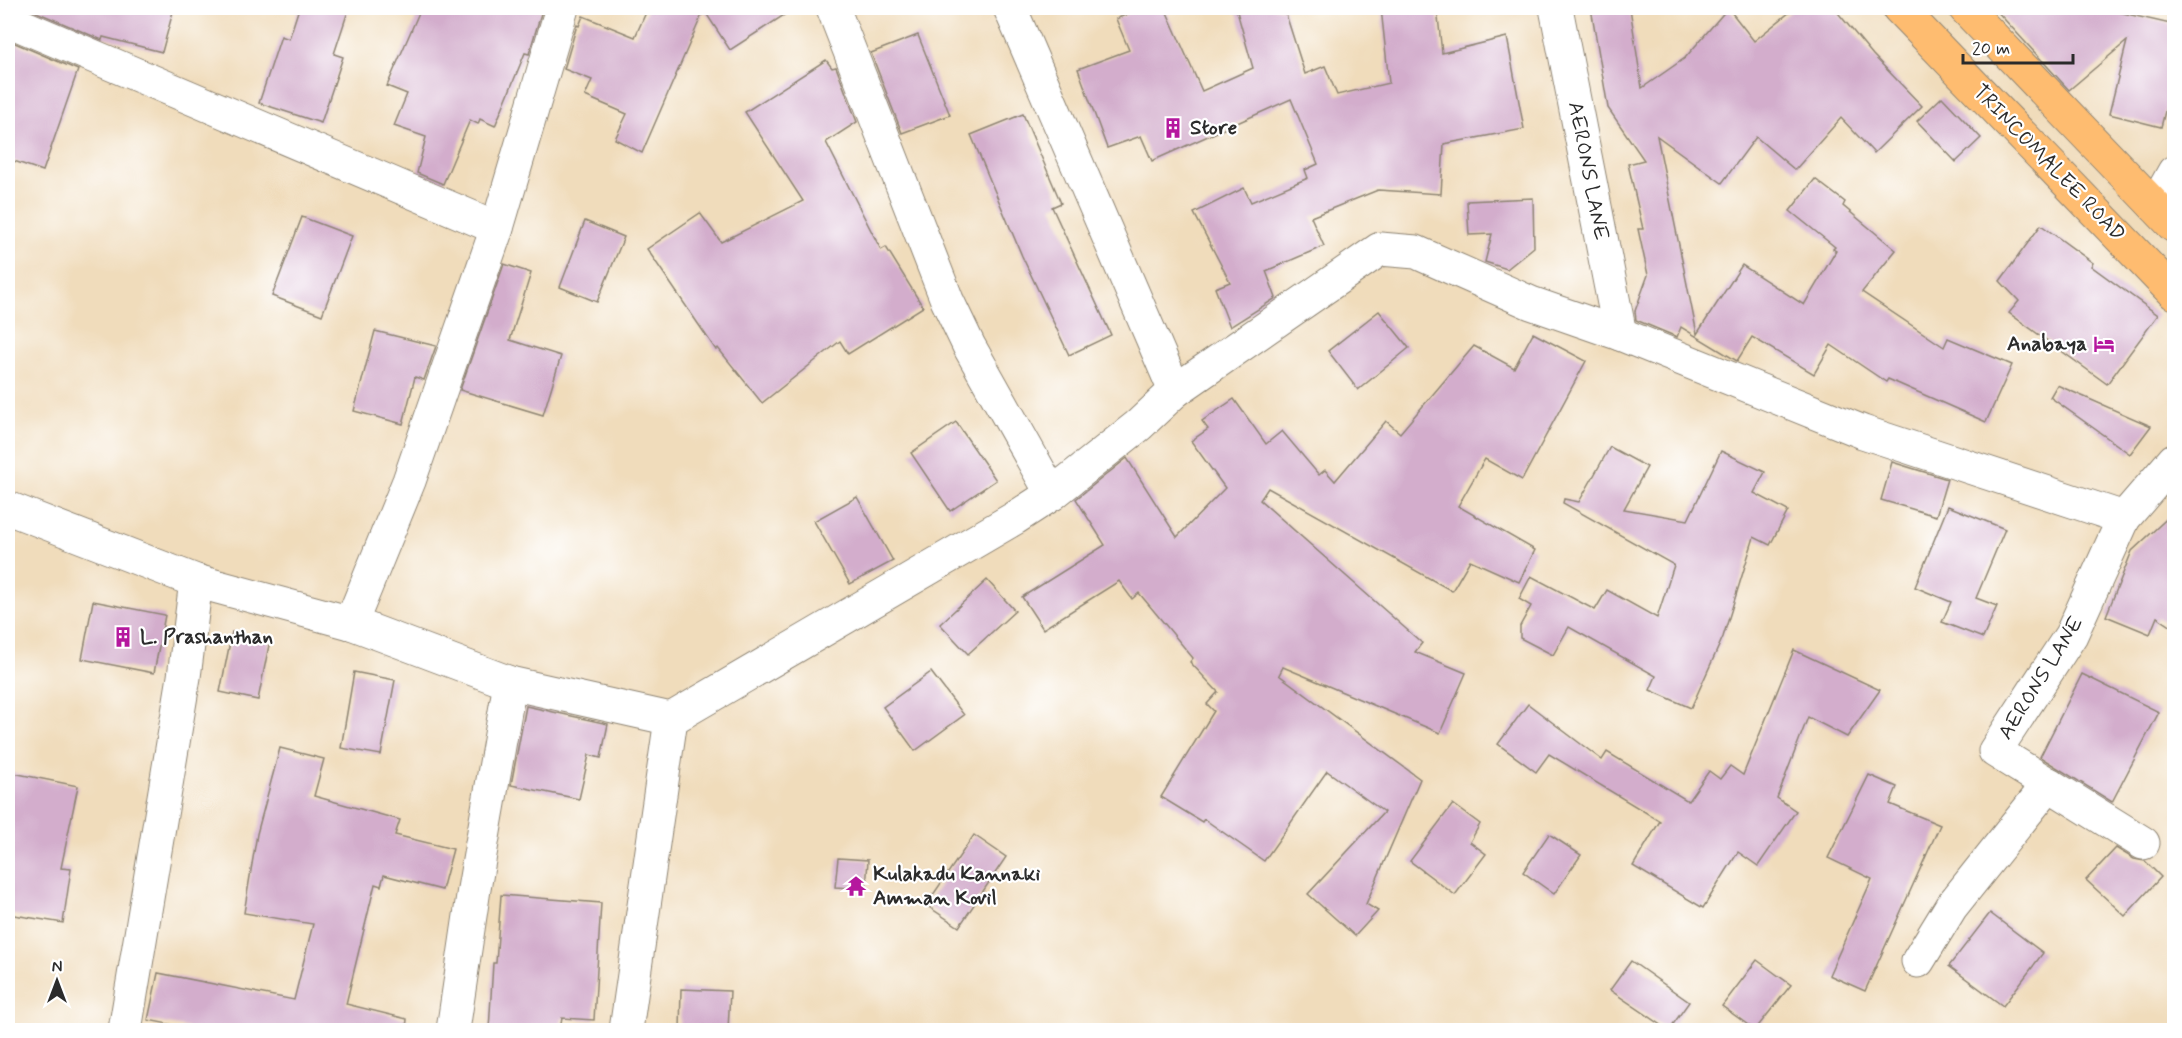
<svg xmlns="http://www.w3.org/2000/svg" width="2182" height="1038" viewBox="0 0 2182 1038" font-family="Mynerve,sans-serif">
  <rect width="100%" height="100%" fill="#fff"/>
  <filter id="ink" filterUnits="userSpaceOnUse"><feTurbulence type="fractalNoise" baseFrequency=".0167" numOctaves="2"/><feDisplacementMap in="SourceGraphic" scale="12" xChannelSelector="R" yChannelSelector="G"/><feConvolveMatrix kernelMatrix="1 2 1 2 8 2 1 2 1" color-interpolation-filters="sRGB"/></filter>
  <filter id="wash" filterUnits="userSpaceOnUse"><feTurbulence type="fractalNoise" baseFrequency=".008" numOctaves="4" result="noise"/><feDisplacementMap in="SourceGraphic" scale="24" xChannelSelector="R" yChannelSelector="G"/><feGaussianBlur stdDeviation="1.35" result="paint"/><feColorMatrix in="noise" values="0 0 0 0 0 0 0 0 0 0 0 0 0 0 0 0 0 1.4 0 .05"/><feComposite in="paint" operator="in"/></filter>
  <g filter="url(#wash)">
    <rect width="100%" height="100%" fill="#f0dcbb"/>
    <g id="blocks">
      <g fill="#d3adcc">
        <polygon points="27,8 174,8 162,52 103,37 102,40"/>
        <polygon points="299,8 349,8 334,54 343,57 321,123 259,103 281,36 289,39"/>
        <polygon points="421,8 536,8 542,10 529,54 525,53 495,126 480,119 478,124 470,120 443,184 417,173 426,137 394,126 407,94 387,86"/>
        <polygon points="648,8 795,8 730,50 704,10 642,153 615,139 627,114 585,96 592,80 564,69 577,25 579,26 583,16 635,37"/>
        <polygon points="1141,8 1165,8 1202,91 1253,68 1236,8 1284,8 1305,74 1325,66 1337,95 1389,83 1381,8 1437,8 1442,53 1507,37 1524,129 1444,144 1441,194 1378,190 1311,217 1324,246 1266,271 1276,298 1230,327 1215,288 1230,282 1194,213 1244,188 1251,202 1308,178 1305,170 1318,164 1291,99 1152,161 1141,136 1107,148 1078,69 1129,50 1116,19"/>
        <polygon points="1591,8 1630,8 1642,88 1685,58 1728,8 1754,41 1795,8 1834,8 1873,55 1922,106 1874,153 1841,118 1795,170 1756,137 1722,183 1657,136 1697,334 1742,265 1804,305 1836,251 1833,249 1835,247 1790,211 1815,179 1845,202 1843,206 1896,250 1862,292 1944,347 1948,338 2012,365 1986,422 1888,379 1886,382 1831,345 1814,374 1752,337 1737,361 1681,327 1677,337 1636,320 1635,311 1648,275 1638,229 1643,229 1628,164 1644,160 1608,108"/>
        <polygon points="1994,8 2101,8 2175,25 2175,72 2161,127 2109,114 2127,41 2069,90"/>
        <polygon points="918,35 950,115 902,133 871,53"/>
        <polygon points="8,40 78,70 43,171 8,159"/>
        <polygon points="826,60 832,68 836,67 857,122 826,142 881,250 886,247 923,307 848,354 840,341 762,403 718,348 716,350 647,249 700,213 721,242 803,201 745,112"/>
        <polygon points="1942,97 1981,138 1956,162 1917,121"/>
        <polygon points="1023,114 1061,203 1052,207 1111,335 1069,355 1022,256 971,135"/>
        <polygon points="1533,198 1534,247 1507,269 1485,262 1492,234 1469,235 1467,201"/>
        <polygon points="302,217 352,236 322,315 272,296"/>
        <polygon points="585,221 624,237 597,302 560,287"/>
        <polygon points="2041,225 2093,263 2091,266 2158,315 2107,384 2009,313 2019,301 2000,281"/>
        <polygon points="504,264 531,273 510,340 561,356 543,415 460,390"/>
        <polygon points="1379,311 1409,348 1358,390 1328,351"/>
        <polygon points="375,331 436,346 424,380 415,377 403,424 354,411"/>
        <polygon points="1533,333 1586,361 1522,480 1485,459 1458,506 1535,550 1519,582 1470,560 1452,591 1268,488 1260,500 1422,643 1415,652 1466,673 1440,733 1283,667 1279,675 1420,779 1366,904 1378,911 1355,936 1308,894 1384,812 1327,771 1264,861 1204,819 1202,822 1161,797 1214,711 1207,704 1218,692 1190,662 1193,658 1139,593 1132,599 1119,581 1043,629 1022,597 1105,545 1076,499 1127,458 1177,537 1225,488 1191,441 1208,429 1202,421 1234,399 1266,444 1282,431 1319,475 1325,470 1335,481 1386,421 1400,433 1474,346 1514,368"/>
        <polygon points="2057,385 2151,426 2130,454 2050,397"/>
        <polygon points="956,422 996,480 950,511 911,453"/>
        <polygon points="1610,447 1647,467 1624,509 1688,520 1721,451 1765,472 1754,493 1788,511 1770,545 1754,537 1723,637 1691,708 1650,690 1656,676 1569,627 1553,655 1520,638 1520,626 1531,606 1519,599 1531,576 1595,610 1607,590 1657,618 1674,565 1563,503 1564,499 1579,502"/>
        <polygon points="1892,462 1947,479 1936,516 1881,500"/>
        <polygon points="857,497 893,561 850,584 814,521"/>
        <polygon points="1948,506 2005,529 1976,598 1997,606 1983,638 1942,622 1951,602 1915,587"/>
        <polygon points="2175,511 2175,629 2157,617 2150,634 2106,616 2132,551"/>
        <polygon points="987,580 1015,611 968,654 940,624"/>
        <polygon points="93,601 165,615 154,673 82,659"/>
        <polygon points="232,632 270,640 258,700 220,692"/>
        <polygon points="1794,650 1880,690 1847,737 1808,717 1777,798 1796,811 1758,866 1738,852 1703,908 1633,866 1660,821 1549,754 1536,772 1498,744 1528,704 1602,760 1607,752 1688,801 1709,771 1720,779 1730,766 1743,775"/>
        <polygon points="354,672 395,680 381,755 341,748"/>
        <polygon points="931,672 964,715 915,751 883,707"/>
        <polygon points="2082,674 2159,712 2112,802 2040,757"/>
        <polygon points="526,706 608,724 601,758 589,755 579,799 511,785"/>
        <polygon points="280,748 324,759 314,796 400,820 395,835 453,849 442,890 384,875 381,886 375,884 346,1004 407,1019 406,1030 198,1030 148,1020 158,973 294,1000 313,924 244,913 257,834"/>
        <polygon points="8,772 78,786 61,868 71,869 63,923 8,914"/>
        <polygon points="1869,775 1897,787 1890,804 1940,825 1865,991 1829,975 1872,879 1828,858"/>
        <polygon points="1453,804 1480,824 1470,842 1486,854 1455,895 1410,861"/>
        <polygon points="1549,834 1581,855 1554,894 1523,872"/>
        <polygon points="974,835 1006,857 959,927 926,905"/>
        <polygon points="2116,848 2134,859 2145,861 2161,877 2125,916 2086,880"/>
        <polygon points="838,858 868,860 866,889 835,887"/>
        <polygon points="501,895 601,903 594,1020 562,1018 560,1030 489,1030 493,963 496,963"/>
        <polygon points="1990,913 2043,953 2003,1006 1949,966"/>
        <polygon points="1757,960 1791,985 1755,1030 1722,1006"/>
        <polygon points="1631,961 1689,1002 1669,1030 1610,990"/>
        <polygon points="681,989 730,991 728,1030 680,1030"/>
      </g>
    </g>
  </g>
  <g filter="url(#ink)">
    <use href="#blocks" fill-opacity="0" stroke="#8e8473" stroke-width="1.5"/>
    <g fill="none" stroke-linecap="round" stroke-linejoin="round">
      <g stroke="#8e8473" stroke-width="35">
        <g id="street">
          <polyline points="833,8 947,300 969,346 1052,494"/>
          <polyline points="1010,8 1175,391"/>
          <polyline points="1556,8 1620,334"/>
          <polyline points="8,20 497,228"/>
          <polyline points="2155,206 2174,172"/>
          <polyline points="8,508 196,581 351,623 510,683 671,719 1015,518 1052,494 1139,425 1175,391 1380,249 1416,252 1531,303 1620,334 1863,432 2124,518"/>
          <polyline points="351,623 409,481 497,228 562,8"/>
          <polyline points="2143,843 1995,751 2071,635 2124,518 2174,460"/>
          <polyline points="1918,961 1951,907 2049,784"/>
          <polyline points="125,1030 184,677 196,581"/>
          <polyline points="453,1030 474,889 510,683"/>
          <polyline points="626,1030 671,719"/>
        </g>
      </g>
      <g stroke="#8e8473" stroke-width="35">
        <g id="highway">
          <polyline points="1899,8 2174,293"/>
          <polyline points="1965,8 2174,226"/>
        </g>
      </g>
      <use href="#street" stroke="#fff" stroke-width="33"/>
      <use href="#highway" stroke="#febc70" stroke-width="33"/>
    </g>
  </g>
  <defs>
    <g id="building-bare" transform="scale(1.62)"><path d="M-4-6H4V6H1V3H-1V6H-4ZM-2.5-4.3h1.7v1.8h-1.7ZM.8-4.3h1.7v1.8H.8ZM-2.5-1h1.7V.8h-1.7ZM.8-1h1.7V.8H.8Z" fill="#b5179e" stroke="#fff" stroke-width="2.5" paint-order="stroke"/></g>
    <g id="hotel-bare" transform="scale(1.62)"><path d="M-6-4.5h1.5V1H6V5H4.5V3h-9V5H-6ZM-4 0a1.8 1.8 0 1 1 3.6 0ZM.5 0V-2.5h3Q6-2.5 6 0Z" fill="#b5179e" stroke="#fff" stroke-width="2.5" paint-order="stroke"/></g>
    <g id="temple-bare" transform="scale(1.62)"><path d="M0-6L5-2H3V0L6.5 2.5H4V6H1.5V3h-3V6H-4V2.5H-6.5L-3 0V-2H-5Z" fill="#b5179e" stroke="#fff" stroke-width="2.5" paint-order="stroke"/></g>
  </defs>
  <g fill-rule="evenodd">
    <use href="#building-bare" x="1173" y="128"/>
    <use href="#hotel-bare" x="2104" y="344"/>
    <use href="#building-bare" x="123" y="637"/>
    <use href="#temple-bare" x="856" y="886"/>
  </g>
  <g text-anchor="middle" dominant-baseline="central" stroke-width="4.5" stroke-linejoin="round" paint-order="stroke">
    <g font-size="21" font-weight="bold" fill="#2b2b2b" stroke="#fff" text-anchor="start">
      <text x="1190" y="128">Store</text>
      <text x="2087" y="344" text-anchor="end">Anabaya</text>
      <text x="140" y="637">L. Prashanthan</text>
      <text x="873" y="874">Kulakadu Kannaki<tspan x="873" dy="24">Amman Kovil</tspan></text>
    </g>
    <g font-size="21" fill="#2b2b2b" stroke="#fff">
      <text transform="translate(2049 163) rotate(46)">TRINCOMALEE ROAD</text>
      <text transform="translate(1588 171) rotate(79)">AERONS LANE</text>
      <text transform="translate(2041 678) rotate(-58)">AERONS LANE</text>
    </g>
  </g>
  <rect width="2182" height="1038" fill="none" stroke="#fff" stroke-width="30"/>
  <g transform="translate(57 981)" stroke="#ffffff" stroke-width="4.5" paint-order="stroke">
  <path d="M0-4.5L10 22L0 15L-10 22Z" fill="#2b2b2b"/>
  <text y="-9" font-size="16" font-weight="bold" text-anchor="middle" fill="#2b2b2b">N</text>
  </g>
  <path d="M1963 54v9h110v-9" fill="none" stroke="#2b2b2b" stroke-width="3"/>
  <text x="1972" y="54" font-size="18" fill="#2b2b2b" stroke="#ffffff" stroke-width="4.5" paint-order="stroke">20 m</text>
</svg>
